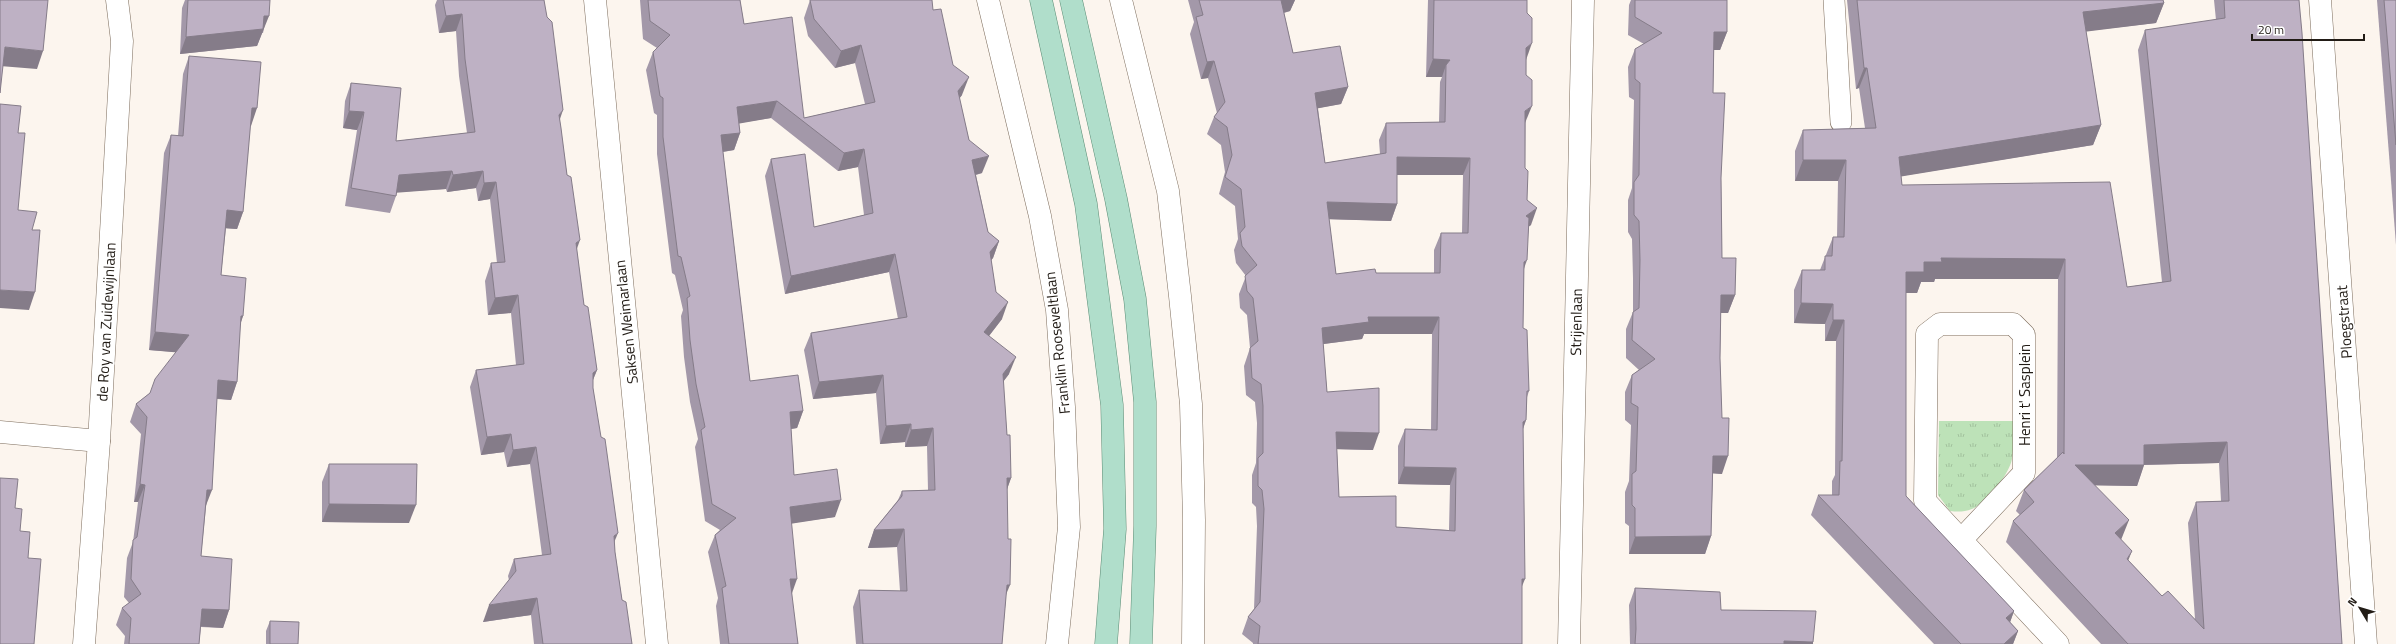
<svg xmlns="http://www.w3.org/2000/svg" width="2396" height="644" viewBox="0 0 2396 644" font-family="'Titillium Web',sans-serif">
  <defs>
    <pattern id="park-tufts" width="24" height="20" patternUnits="userSpaceOnUse"><rect width="24" height="20" fill="#bde2b8"/><path d="M3 7l-1-3M5 7V3M7 7l1-3M15 17l-1-3M17 17v-4M19 17l1-3" fill="none" stroke="#a2c19d"/></pattern>
  </defs>
  <rect width="100%" height="100%" fill="#fcf5ee"/>
  <path fill="url(#park-tufts)" d="M1939 421H2014C2013 434 2014 447 2012 459 2009 475 1986 503 1972 509 1964 512 1958 512 1950 511L1938 495Z"/>
  <g fill="none" stroke-linecap="round" stroke-linejoin="round">
    <g stroke="#7d6d5d" stroke-width="22">
      <polyline id="lane" points="1834,0 1841,122"/>
    </g>
    <g stroke="#7d6d5d" stroke-width="23">
      <g id="street">
        <polyline points="595,0 657,644"/>
        <polyline points="988,0 1040,216 1057,310 1064,407 1069,527 1057,644"/>
        <polyline points="1121,0 1168,191 1180,296 1191,404 1194,520 1193,644"/>
        <polyline points="2320,0 2366,644"/>
        <polygon points="1940,324 2013,324 2024,335 2024,473 1961,540 1925,501 1927,334"/>
        <polyline points="0,432 99,441"/>
        <polyline points="1961,540 2058,644"/>
        <polyline points="84,644 99,441 122,41 117,0"/>
        <polyline points="1569,644 1583,0"/>
      </g>
    </g>
    <g stroke="#5c8c75" stroke-width="23">
      <g id="primary">
        <polyline points="1041,0 1086,204 1112,405 1115,529 1106,644"/>
        <polyline points="1071,0 1116,199 1135,299 1145,402 1145,526 1141,644"/>
      </g>
    </g>
    <use href="#lane" stroke="#fff" stroke-width="21"/>
    <use href="#street" stroke="#fff" stroke-width="22"/>
    <use href="#primary" stroke="#b0decb" stroke-width="22"/>
  </g>
  <g fill="#a398a9" fill-rule="evenodd">
    <polygon points="185,0 270,0 263,33 262,33 257,46 180,54 182,8"/>
    <polygon points="437,0 544,0 584,305 597,370 593,380 593,388 614,543 615,552 622,600 632,644 534,644 531,615 483,622 509,580 508,576 514,559 542,555 530,464 507,467 504,452 481,455 470,387 476,370 516,365 511,313 488,315 485,281 491,263 497,263 490,199 478,201 476,188 447,192 446,189 397,192 396,196 390,213 345,206 357,130 343,128 345,101 351,83 396,141 467,133 459,76 456,31 439,33 435,5"/>
    <polygon points="640,0 740,0 744,24 804,118 865,104 855,63 835,68 808,36 804,18 810,0 933,10 962,95 959,98 969,140 982,173 976,175 988,232 999,241 993,258 991,260 996,292 1002,319 989,336 1009,374 1003,382 1007,435 1011,478 1007,489 1006,596 1002,644 856,644 853,607 859,590 900,591 897,547 868,548 874,530 898,500 902,491 928,490 927,446 905,447 905,442 880,444 876,393 813,399 804,350 811,333 898,319 889,272 785,294 765,176 771,159 814,227 864,215 858,167 838,171 771,118 739,123 740,133 734,150 723,152 750,381 803,411 797,428 791,429 794,475 835,517 791,523 791,594 798,644 720,644 716,606 718,598 708,552 715,535 720,530 705,521 695,447 698,439 690,402 684,357 681,316 683,310 675,275 672,273 657,154 657,115 654,113 646,70 653,52 657,48 643,39"/>
    <path d="M1188 0H1295L1290 11 1284 13 1293 53 1348 87 1341 104 1318 108 1325 163 1380 154 1379 140 1386 123 1439 122 1440 82 1442 77H1426L1428 0H1527L1525 168 1527 200 1531 225 1529 226 1524 270 1523 328 1529 391 1527 397 1526 420 1523 429 1522 587V644H1253V643L1242 634 1248 617 1254 609 1257 526 1256 507 1252 503V475L1256 463 1257 423 1255 402 1246 395 1244 366 1250 348 1247 315 1240 308 1239 294 1246 276 1236 263 1234 250 1238 239 1235 206 1219 194 1225 172 1221 145 1207 134 1214 117 1217 113 1208 78 1201 79 1190 34 1194 22ZM1397 175H1463L1462 233H1441L1434 250V273L1336 274 1329 219 1391 221 1397 204ZM1364 334H1432L1431 430 1405 429 1398 446V484L1450 485 1449 530 1396 527 1339 497 1337 449 1373 450 1327 392 1323 344 1362 339Z"/>
    <polygon points="1631,0 1727,0 1727,32 1720,50 1714,50 1713,93 1721,178 1722,258 1735,295 1728,313 1721,313 1720,358 1722,474 1713,473 1711,536 1705,554 1629,554 1629,526 1625,523 1625,492 1629,481 1631,425 1625,420 1625,392 1632,375 1639,370 1626,358 1626,329 1633,312 1633,278 1632,239 1628,232 1628,200 1632,188 1634,100 1629,97 1628,67 1635,49 1644,44 1628,35 1629,5"/>
    <path d="M1847 0H2163L2164 3 2156 23 2086 31 2101 125 2093 145 1901 176 1902 185 2127 287 2162 282 2138 50 2145 30 2216 20 2214 0H2299L2342 644H2101L2006 542 2013 521 2020 515 2016 511 2024 490 2057 458 2058 279H1935L1934 282H1921L1917 293H1906V496L2014 611 2010 622 2018 631 2013 644H1934L1811 515 1818 495H1832V481L1835 475 1836 341H1825V324L1794 323V290L1802 270H1820L1833 237H1837L1838 181H1795V151L1803 130 1865 128 1859 88 1856 89ZM2219 463 2221 501 2196 502 2188 523 2195 619 2162 596 2128 560 2121 540 2095 485 2137 486 2144 465Z"/>
    <polygon points="2377,0 2396,0 2396,245"/>
    <polygon points="189,56 251,126 250,126 243,212 237,229 226,228 221,275 243,316 240,325 237,382 231,400 217,399 201,556 229,610 223,628 201,627 199,644 124,644 125,636 116,625 122,608 129,603 124,597 127,558 133,542 138,502 134,502 141,434 130,422 136,404 150,393 176,352 149,350 164,153 171,135 178,136 183,74"/>
    <polygon points="329,464 409,523 322,522 322,482"/>
    <polygon points="1635,588 1721,610 1813,644 1630,644 1629,605"/>
    <polygon points="270,621 298,644 266,644 266,631"/>
  </g>
  <g fill="#857c89">
    <polygon points="1280,0 1295,0 1290,11 1274,15"/>
    <polygon points="2164,3 2156,23 2075,33 2083,12"/>
    <polygon points="462,14 456,31 439,33 446,16"/>
    <polygon points="264,16 269,16 257,46 180,54 186,37"/>
    <polygon points="1714,32 1727,32 1720,50 1708,50"/>
    <polygon points="1532,43 1526,60 1526,48"/>
    <polygon points="861,45 855,63 835,68 841,51"/>
    <polygon points="5,47 43,51 37,69 0,66"/>
    <polygon points="1433,59 1450,60 1446,65 1442,77 1426,77"/>
    <polygon points="1214,61 1208,78 1201,79 1207,62"/>
    <polygon points="1864,68 1867,68 1859,88 1856,89"/>
    <polygon points="969,77 962,95 952,109 958,91"/>
    <polygon points="1348,87 1341,104 1309,110 1315,93"/>
    <polygon points="777,101 771,118 731,125 737,107"/>
    <polygon points="1532,106 1525,123 1519,128 1525,111"/>
    <polygon points="252,108 257,108 251,126 245,125"/>
    <polygon points="563,110 557,128 559,115"/>
    <polygon points="349,111 364,112 357,130 343,128"/>
    <polygon points="2101,125 2093,145 1892,178 1899,157"/>
    <polygon points="740,133 734,150 715,153 721,135"/>
    <polygon points="864,149 858,167 838,171 844,153"/>
    <polygon points="989,156 982,173 966,177 972,160"/>
    <polygon points="1397,157 1470,158 1463,175 1390,175"/>
    <polygon points="1803,160 1846,160 1838,181 1795,181"/>
    <polygon points="452,171 446,189 393,193 399,175"/>
    <polygon points="483,171 476,188 447,192 453,175"/>
    <polygon points="496,182 490,199 478,201 484,183"/>
    <polygon points="1327,202 1397,204 1391,221 1321,219"/>
    <polygon points="1537,208 1531,225 1520,233 1526,216"/>
    <polygon points="227,210 243,212 237,229 221,228"/>
    <polygon points="580,240 574,257 576,243"/>
    <polygon points="999,241 993,258 984,269 990,252"/>
    <polygon points="895,254 889,272 785,294 791,276"/>
    <polygon points="1941,258 2065,259 2058,279 1935,279 1934,282 1921,282 1917,293 1899,293 1906,272 1924,262"/>
    <polygon points="1527,260 1521,277 1524,262"/>
    <polygon points="0,290 35,292 29,310 0,308"/>
    <polygon points="518,295 511,313 488,315 495,298"/>
    <polygon points="1721,295 1735,295 1728,313 1715,313"/>
    <polygon points="1008,302 1002,319 978,350 984,332"/>
    <polygon points="1801,303 1833,304 1825,324 1794,323"/>
    <polygon points="241,316 243,316 237,334"/>
    <polygon points="1368,317 1439,317 1432,334 1364,334 1362,339 1316,345 1322,328"/>
    <polygon points="1833,320 1844,320 1836,341 1825,341"/>
    <polygon points="155,332 189,335 183,353 149,350"/>
    <polygon points="1016,357 1009,374 996,391 1003,374"/>
    <polygon points="597,370 590,387 593,373"/>
    <polygon points="883,375 876,393 813,399 819,382"/>
    <polygon points="218,380 237,382 231,400 211,398"/>
    <polygon points="803,411 797,428 784,430 790,412"/>
    <polygon points="1526,420 1520,437 1523,422"/>
    <polygon points="911,424 905,442 880,444 886,426"/>
    <polygon points="933,428 927,446 905,447 911,430"/>
    <polygon points="1336,432 1379,433 1373,450 1329,449"/>
    <polygon points="511,434 504,452 481,455 487,437"/>
    <polygon points="2227,442 2219,463 2137,465 2144,465 2137,486 2067,485 2075,465 2144,445"/>
    <polygon points="536,447 530,464 507,467 513,450"/>
    <polygon points="1713,456 1728,456 1722,474 1706,473"/>
    <polygon points="1404,467 1456,468 1450,485 1398,484"/>
    <polygon points="1007,478 1011,478 1005,495"/>
    <polygon points="140,484 145,485 138,502 134,502"/>
    <polygon points="207,490 212,490 205,508"/>
    <polygon points="841,500 835,517 783,525 790,507"/>
    <polygon points="329,504 416,505 409,523 322,522"/>
    <polygon points="2129,520 2121,540 2115,533"/>
    <polygon points="904,529 897,547 868,548 874,530"/>
    <polygon points="618,533 611,550 614,536"/>
    <polygon points="1711,536 1705,554 1629,554 1635,537"/>
    <polygon points="2132,551 2124,571 2127,559"/>
    <polygon points="790,579 797,579 791,596"/>
    <polygon points="1522,579 1525,579 1518,596"/>
    <polygon points="1007,585 1010,585 1003,602"/>
    <polygon points="537,598 531,615 483,622 489,605"/>
    <polygon points="202,609 229,610 223,628 195,626"/>
    <polygon points="2014,611 2007,631 2006,618"/>
    <polygon points="2018,631 2013,644 2004,644"/>
    <polygon points="1784,641 1813,642 1813,644 1783,644"/>
  </g>
  <g fill="#beb1c4" stroke="#857c89" fill-rule="evenodd">
    <polygon points="0,0 48,0 43,51 5,47 0,93"/>
    <polygon points="188,0 270,0 269,16 264,16 263,29 186,37"/>
    <polygon points="443,0 544,0 547,17 552,22 563,110 559,115 561,128 567,175 571,177 580,240 576,243 584,305 588,307 597,370 593,373 593,388 601,437 605,439 618,533 614,536 615,552 622,600 626,602 632,644 543,644 537,598 489,605 516,571 514,559 551,554 536,447 513,450 511,434 487,437 476,370 524,364 518,295 495,298 491,263 505,262 496,182 484,183 483,171 453,175 452,171 399,175 396,196 351,188 364,112 349,111 351,83 401,88 396,141 475,132 465,59 462,14 446,16"/>
    <polygon points="648,0 740,0 744,24 792,17 804,118 875,102 861,45 841,51 814,19 810,0 932,0 933,10 941,9 953,65 969,77 958,91 969,140 989,156 972,160 988,232 999,241 990,252 996,292 1008,302 984,332 1016,357 1003,374 1007,435 1010,435 1011,478 1007,478 1008,539 1011,539 1010,585 1007,585 1002,644 863,644 859,590 907,591 904,529 874,530 902,496 902,491 935,490 933,428 911,430 911,424 886,426 883,375 819,382 811,333 907,317 895,254 791,276 771,159 805,154 814,227 873,213 864,149 844,153 777,101 737,107 740,133 721,135 750,381 798,375 803,411 790,412 794,475 837,469 841,500 790,507 797,579 790,579 798,644 729,644 722,588 726,586 715,535 736,518 712,504 701,430 705,427 696,384 690,340 687,298 690,296 681,257 678,256 663,137 663,98 660,96 653,52 670,35 650,21"/>
    <path d="M1199 0H1281L1293 53 1340 46 1348 87 1315 93 1325 163 1386 153V123L1445 122 1446 65 1450 60 1433 59 1434 0H1527V13L1532 18V43L1526 48V75L1532 80V106L1525 111V168L1528 171 1527 200 1537 208 1526 216 1529 218 1527 260 1524 262 1523 328 1527 330 1529 391H1527L1526 420 1523 422 1525 579H1522V644H1258L1260 626 1248 617 1260 602 1264 509 1262 490 1258 486V458L1263 453V406L1261 384 1252 378 1250 348 1258 341 1253 298 1247 291 1245 276 1257 265 1242 246 1240 233 1245 227 1241 189 1225 177 1232 155 1227 127 1214 117 1225 102 1214 61 1207 62 1196 17 1203 15ZM1397 157 1470 158 1468 233H1441L1440 273H1376L1375 269 1336 274 1327 202 1397 204ZM1368 317H1439L1437 430 1405 429 1404 467 1456 468 1455 531 1396 527V496L1339 497 1336 432 1379 433V388L1327 392 1322 328 1369 322Z"/>
    <polygon points="1635,0 1727,0 1727,32 1714,32 1713,93 1725,93 1721,178 1722,258 1736,258 1735,295 1721,295 1720,358 1722,418 1729,418 1728,456 1713,456 1711,536 1635,537 1635,508 1632,505 1632,474 1636,471 1638,407 1631,403 1632,375 1655,359 1632,340 1633,312 1639,308 1640,260 1639,221 1634,215 1634,182 1639,175 1640,83 1635,79 1635,49 1662,33 1635,17"/>
    <path d="M1857 0H2163L2164 3 2083 12 2101 125 1899 157 1902 185 2110 182 2127 287 2171 281 2145 30 2225 18 2224 0H2299L2302 33 2342 644H2128L2013 521 2034 502 2024 490 2063 452 2064 454 2065 259 1941 258 1942 262H1924V272H1906V496L2014 611 2006 618 2018 631 2004 644H1961L1818 495H1839L1840 461H1842L1844 320H1833V304L1801 303 1802 270H1825V256H1832L1833 237H1844L1846 160H1803V130L1876 128 1867 68H1864ZM2227 442 2229 501 2196 502 2204 629 2168 591 2162 596 2127 559 2132 551 2115 533 2129 520 2075 465H2144V445Z"/>
    <polygon points="2384,0 2396,0 2396,145"/>
    <polygon points="189,56 261,62 257,108 252,108 243,212 227,210 221,275 246,278 243,316 241,316 237,382 218,380 212,490 207,490 201,556 232,559 229,610 202,609 199,644 129,644 131,618 122,608 141,594 131,579 133,540 137,537 145,485 140,484 147,417 136,404 150,393 155,379 189,335 155,332 171,135 183,136"/>
    <polygon points="0,104 21,106 18,133 25,133 18,210 37,212 32,230 40,230 35,292 0,290"/>
    <polygon points="329,464 417,464 416,505 329,504"/>
    <polygon points="0,478 18,479 15,508 22,509 20,531 30,532 28,558 41,559 34,644 0,644"/>
    <polygon points="1635,588 1720,592 1721,610 1816,611 1813,642 1784,641 1784,644 1635,644 1636,629"/>
    <polygon points="270,621 299,622 298,644 270,644"/>
  </g>
  <g text-anchor="middle" dominant-baseline="central" stroke-width="3.5" stroke-linejoin="round" paint-order="stroke">
    <g font-size="15" fill="#221c16" stroke="#fff">
      <text transform="translate(106 322) rotate(-87)">de Roy van Zuidewijnlaan</text>
      <text transform="translate(626 322) rotate(-96)">Saksen Weimarlaan</text>
      <text transform="translate(1576 322) rotate(-89)">Strijenlaan</text>
      <text transform="translate(2344 322) rotate(-94)">Ploegstraat</text>
      <text transform="translate(1057 343) rotate(-96)">Franklin Rooseveltlaan</text>
      <text transform="translate(2024 395) rotate(-90)">Henri t' Sasplein</text>
    </g>
  </g>
  <g transform="translate(2360 608) rotate(308)" stroke="#ffffff" stroke-width="3" paint-order="stroke">
  <path d="M0-3L7 15L0 10L-7 15Z" fill="#221c16"/>
  <text y="-6" font-size="11" font-weight="bold" text-anchor="middle" fill="#221c16">N</text>
  </g>
  <path d="M2252 34v6h112v-6" fill="none" stroke="#221c16" stroke-width="2"/>
  <text x="2258" y="34" font-size="12" fill="#221c16" stroke="#ffffff" stroke-width="3" paint-order="stroke">20 m</text>
</svg>
